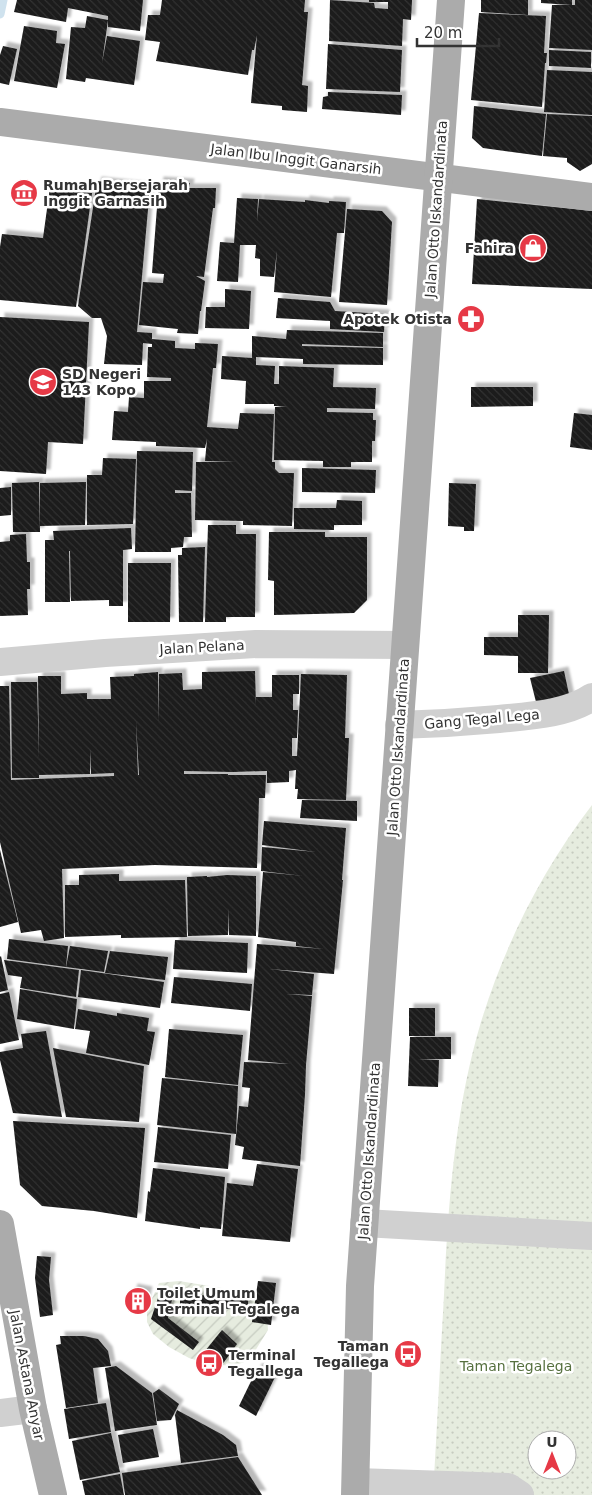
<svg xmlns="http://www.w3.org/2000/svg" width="592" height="1495" viewBox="0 0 592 1495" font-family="'DejaVu Sans',sans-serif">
  <defs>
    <pattern id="park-dots" width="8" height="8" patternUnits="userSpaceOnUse" patternTransform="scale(1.25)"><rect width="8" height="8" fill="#e6ecdf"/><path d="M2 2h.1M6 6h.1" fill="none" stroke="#c6cbc0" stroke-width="1.8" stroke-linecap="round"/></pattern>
    <pattern id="garden-furrows" width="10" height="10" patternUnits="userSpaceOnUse" patternTransform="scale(1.25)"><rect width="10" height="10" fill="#e6ecdf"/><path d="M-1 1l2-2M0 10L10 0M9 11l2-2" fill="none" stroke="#c6cbc0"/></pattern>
    <pattern id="building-back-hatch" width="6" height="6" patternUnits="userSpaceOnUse" patternTransform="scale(1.25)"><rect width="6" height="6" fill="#1a1a1a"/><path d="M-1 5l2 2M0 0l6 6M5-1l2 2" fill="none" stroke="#333"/></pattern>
    <filter id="shadow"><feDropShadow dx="4.5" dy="-4.5" stdDeviation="1" flood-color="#0004"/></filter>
  </defs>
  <rect width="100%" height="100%" fill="#fff"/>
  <path fill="url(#park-dots)" fill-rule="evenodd" d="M592 805V1495H433C437 1428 440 1362 444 1295 448 1205 455 1108 481 1022 505 944 542 870 592 805ZM537 1440H567V1470H537Z"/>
  <polygon fill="url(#garden-furrows)" points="179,1281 228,1289 247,1294 259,1303 267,1315 268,1330 255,1351 247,1361 233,1366 209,1364 189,1358 169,1347 153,1334 147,1322 147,1310 159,1283"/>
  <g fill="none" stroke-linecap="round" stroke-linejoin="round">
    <polyline stroke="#cfe2ee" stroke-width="9" points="0,14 3,0"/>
  </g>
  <g fill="url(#building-back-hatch)" fill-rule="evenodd" filter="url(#shadow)">
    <polygon points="17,0 143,0 140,31 108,27 108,16 68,8 66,22 14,12"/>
    <polygon points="162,0 305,0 304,12 308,12 302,85 308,86 307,112 282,110 282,106 251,103 257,35 254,50 252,50 248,75 156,61 160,42 145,40 148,15 160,15"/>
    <polygon points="330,0 374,3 375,8 388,9 388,2 369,2 369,0 412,0 411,20 403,19 402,46 329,41"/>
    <polygon points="481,0 528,0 528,15 481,12"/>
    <polygon points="541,0 572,0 572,5 541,3"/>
    <polygon points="575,0 592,0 592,50 549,48 552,5 575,5"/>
    <polygon points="479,13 546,16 544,53 547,53 546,63 545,63 542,107 471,100"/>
    <polygon points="87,16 108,20 102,63 107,36 140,41 134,85 86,78 85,82 66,79 71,27 85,28"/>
    <polygon points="24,26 57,31 56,43 65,44 57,88 14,81"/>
    <polygon points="328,44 402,50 400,92 326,89"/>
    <polygon points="3,46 17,49 9,85 0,83 0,55"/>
    <polygon points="549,50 591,52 591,68 549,66"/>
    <polygon points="547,70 592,72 592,115 544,112"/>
    <polygon points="328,92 402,95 401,115 322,109 323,97 328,96"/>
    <polygon points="474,106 546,114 542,156 483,148 472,138"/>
    <polygon points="547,114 592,116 592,164 580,171 567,162 567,158 543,156"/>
    <polygon points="97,181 150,187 137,332 152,333 152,339 175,341 175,348 195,349 195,343 218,344 216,368 213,368 207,427 238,429 240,413 274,414 272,462 275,462 275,469 279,473 294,473 292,526 243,525 243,521 195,520 196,462 236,462 205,461 207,439 205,448 156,446 156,442 112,440 114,411 128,412 129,397 144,398 144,381 171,381 171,378 147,377 148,347 152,347 152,344 143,343 142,365 104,364 107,336 101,318 92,318 78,306"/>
    <polygon points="159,181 190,183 189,188 216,188 215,208 213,208 204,277 196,276 205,281 201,311 200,311 198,334 177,333 178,329 139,325 143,282 163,283 164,274 152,273"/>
    <polygon points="50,187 92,193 76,307 0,300 0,247 2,234 43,238"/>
    <polygon points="237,198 258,199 257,221 259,199 305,202 305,200 329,203 329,201 346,202 344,233 337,233 331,297 274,292 277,250 274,277 260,276 260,259 255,258 256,245 240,245 238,282 217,281 220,242 234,243"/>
    <polygon points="477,199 592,211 592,289 472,284"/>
    <polygon points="347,209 382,211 392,222 387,305 339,302"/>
    <polygon points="225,289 251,291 249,329 205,328 206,307 225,307"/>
    <polygon points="278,298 330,302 335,311 385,314 384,332 330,329 330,321 276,318"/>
    <polygon points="0,317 89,322 83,444 48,442 46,474 0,471"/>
    <polygon points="287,330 383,333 383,347 302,344 302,346 383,348 383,365 303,364 303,359 256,357 256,365 275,366 274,384 279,384 279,366 334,368 333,387 376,388 375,409 327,408 327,412 373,413 373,420 376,420 375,441 372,441 372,462 351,462 351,467 323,467 323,461 274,460 275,407 287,406 274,406 274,404 245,404 246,381 221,379 222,356 252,358 252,336 286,339"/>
    <polygon points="471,387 533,387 533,406 471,407"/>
    <polygon points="574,413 592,415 592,450 570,447"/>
    <polygon points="137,451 193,452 192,491 175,490 175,493 191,493 192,537 184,537 183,547 171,548 171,552 135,552"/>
    <polygon points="103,458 136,459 133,524 87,525 87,475 102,475"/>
    <polygon points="302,468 376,470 375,493 302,492"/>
    <polygon points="39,482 40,532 13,532 12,483"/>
    <polygon points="86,482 85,525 40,526 40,483"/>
    <polygon points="449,483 476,484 474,531 464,531 464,527 448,526"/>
    <polygon points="11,487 11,515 0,516 0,488"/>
    <polygon points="337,500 362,501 362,525 334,525 334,530 294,529 294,508 336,508"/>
    <polygon points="208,525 236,525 236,534 256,534 255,617 226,617 226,622 205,622"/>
    <polygon points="131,528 132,549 123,550 123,606 109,606 109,600 71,601 70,551 69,551 70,602 45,602 45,540 54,540 53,531"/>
    <polygon points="269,532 325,532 325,537 367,537 367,600 354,613 274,615 274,581 268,580"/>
    <polygon points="26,534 27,562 30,562 30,589 27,589 28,615 0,616 0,542 10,541 10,535"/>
    <polygon points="205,547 203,622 179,622 178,555 182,555 182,548"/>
    <polygon points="128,563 171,563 170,622 128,622"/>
    <polygon points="518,615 549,615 548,673 518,673 518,656 484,655 484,637 518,637"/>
    <path d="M255 671 256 706V697H272V675H299V694H293V710H298L297 738H292V756H297L301 674 347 675 345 738H349L346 800 297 799 298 789H295L296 770 289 771V782L267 783V771L233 772 184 771V774H228V775H266L265 798H259L257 868 155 865 62 869 64 938 44 941 41 930 21 933 0 842V686H9L11 780 114 776V773L91 774 90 749V774L39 775V778H12L11 682H37L39 758 38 676H61V694L87 693V699H111L110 677 134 676V674L158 672 159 722V674L182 673 183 690 202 689V672ZM136 721 139 775H138Z"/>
    <polygon points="564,671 570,699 537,706 530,678"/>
    <polygon points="302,800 357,801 357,821 300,818"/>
    <polygon points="264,821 346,828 342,880 343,880 334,974 269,969 314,974 312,995 286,994 312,996 306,1065 305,1094 300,1166 242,1159 244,1147 235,1145 239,1106 248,1107 250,1088 242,1087 244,1062 290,1064 248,1060 257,944 324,949 296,946 296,942 258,937 263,872 304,876 261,871 262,847 316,852 262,845"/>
    <polygon points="0,850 18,922 0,927"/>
    <polygon points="119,874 119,881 185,880 187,937 121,938 121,935 65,937 65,885 79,885 79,875"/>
    <polygon points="227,875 256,876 256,936 229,935 228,909 228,935 188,936 187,877 207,876 207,877"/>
    <polygon points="9,939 68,946 66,967 7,959"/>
    <polygon points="175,940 248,943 247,973 173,969"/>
    <polygon points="70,946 108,951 104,972 66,967"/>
    <polygon points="110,951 168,957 165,980 105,973"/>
    <polygon points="1,956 8,990 0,992 0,957"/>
    <polygon points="4,960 79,970 76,997 20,988 22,977 8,975"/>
    <polygon points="81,970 164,982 160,1008 78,997"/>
    <polygon points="174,977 252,984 250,1011 171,1003"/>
    <polygon points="20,989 77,999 74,1029 17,1019"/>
    <polygon points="9,992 19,1040 0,1044 0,994"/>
    <rect x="409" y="1008" width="26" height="28"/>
    <polygon points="78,1009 117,1016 117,1013 149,1018 147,1031 155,1032 149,1065 86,1053 90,1031 75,1029"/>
    <polygon points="169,1029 243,1035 238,1085 165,1077"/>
    <polygon points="46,1031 62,1117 13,1113 0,1060 0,1052 23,1048 21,1034"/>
    <polygon points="410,1037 451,1037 451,1059 418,1059 439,1060 438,1087 408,1086"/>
    <polygon points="53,1048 144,1066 139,1122 66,1117"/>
    <polygon points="162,1078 238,1086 236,1134 157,1125"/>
    <polygon points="13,1121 145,1128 137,1218 94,1211 42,1206 20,1185"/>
    <polygon points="158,1127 231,1135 228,1169 154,1162"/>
    <polygon points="257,1164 298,1169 290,1242 222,1236 227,1183 253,1186"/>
    <polygon points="153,1168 225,1177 221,1229 200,1227 200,1229 145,1221 148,1191 150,1192"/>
    <polygon points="37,1256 51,1257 49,1280 53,1315 40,1317 35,1278"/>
    <polygon points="258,1281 276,1283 271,1325 252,1322"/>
    <polygon points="133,1288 148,1291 143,1314 128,1311"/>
    <polygon points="160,1292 173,1295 168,1318 199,1342 193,1350 151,1319"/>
    <polygon points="180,1293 248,1300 248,1311 180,1304"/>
    <polygon points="222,1330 237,1344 222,1365 205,1351"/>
    <polygon points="60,1336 84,1336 98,1339 108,1351 111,1366 93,1368 98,1403 66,1408 56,1345 61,1344"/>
    <polygon points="116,1366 152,1393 157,1425 115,1431 105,1368"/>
    <polygon points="258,1367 276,1375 256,1416 239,1406"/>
    <polygon points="159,1389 179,1404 171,1420 157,1421 153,1393"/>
    <polygon points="106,1403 111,1432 69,1439 64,1409"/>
    <polygon points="177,1410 223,1435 236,1445 238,1456 181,1463 175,1415"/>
    <polygon points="153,1429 159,1457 123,1463 118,1435"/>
    <polygon points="111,1433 120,1472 80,1480 72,1441"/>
    <polygon points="238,1457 262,1495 125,1495 122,1473"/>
    <polygon points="120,1474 124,1495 85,1495 82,1481"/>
  </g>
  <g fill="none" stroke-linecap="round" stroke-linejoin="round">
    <g stroke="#d0d0d0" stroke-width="28">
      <polyline points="0,662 105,653 256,644 405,645"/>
      <path d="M399 725C433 724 466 722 499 719 528 716 568 714 592 697"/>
      <polyline points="364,1223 592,1236"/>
      <polyline points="0,1413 33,1409"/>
      <polyline points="356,1482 508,1487 520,1495"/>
    </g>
    <g stroke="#ababab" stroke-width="28">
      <polyline points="0,122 592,197"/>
      <polyline points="0,1224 33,1409 53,1495"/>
      <polyline points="355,1495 360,1286 451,0"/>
    </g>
  </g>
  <defs>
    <g id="museum-disc" transform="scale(1.4375)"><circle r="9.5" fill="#e63946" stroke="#fff"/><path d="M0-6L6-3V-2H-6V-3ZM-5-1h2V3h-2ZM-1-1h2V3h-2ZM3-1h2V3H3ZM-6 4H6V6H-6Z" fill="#fff"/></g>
    <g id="shop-disc" transform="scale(1.4375)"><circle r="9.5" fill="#e63946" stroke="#fff"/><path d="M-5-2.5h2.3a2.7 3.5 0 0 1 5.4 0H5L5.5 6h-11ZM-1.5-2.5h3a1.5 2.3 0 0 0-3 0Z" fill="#fff"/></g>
    <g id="pharmacy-disc" transform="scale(1.4375)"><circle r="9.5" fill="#e63946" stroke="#fff"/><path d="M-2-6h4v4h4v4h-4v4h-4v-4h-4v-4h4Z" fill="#fff"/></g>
    <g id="school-disc" transform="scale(1.4375)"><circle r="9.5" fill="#e63946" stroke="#fff"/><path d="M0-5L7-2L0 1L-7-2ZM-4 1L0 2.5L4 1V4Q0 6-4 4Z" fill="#fff"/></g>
    <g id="building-disc" transform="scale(1.4375)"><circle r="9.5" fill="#e63946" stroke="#fff"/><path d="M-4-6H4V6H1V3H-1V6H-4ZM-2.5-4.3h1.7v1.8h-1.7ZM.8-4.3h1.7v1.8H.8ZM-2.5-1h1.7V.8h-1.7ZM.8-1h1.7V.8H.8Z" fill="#fff"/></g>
    <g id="bus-disc" transform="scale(1.4375)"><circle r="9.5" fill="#e63946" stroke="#fff"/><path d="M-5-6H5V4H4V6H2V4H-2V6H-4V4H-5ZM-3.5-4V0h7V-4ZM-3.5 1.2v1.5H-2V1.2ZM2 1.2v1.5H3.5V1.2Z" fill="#fff"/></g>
  </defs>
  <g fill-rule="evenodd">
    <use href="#museum-disc" x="24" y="193"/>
    <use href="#shop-disc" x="533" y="248"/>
    <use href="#pharmacy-disc" x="471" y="319"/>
    <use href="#school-disc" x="43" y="382"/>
    <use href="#building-disc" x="138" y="1301"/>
    <use href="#bus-disc" x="408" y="1354"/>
    <use href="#bus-disc" x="209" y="1363"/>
  </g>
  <g text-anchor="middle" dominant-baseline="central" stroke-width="5" stroke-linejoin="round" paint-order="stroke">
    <g font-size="14" fill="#333" stroke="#fff">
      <text transform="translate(296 159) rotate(7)">Jalan Ibu Inggit Ganarsih</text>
      <text transform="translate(436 209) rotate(-86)">Jalan Otto Iskandardinata</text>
      <text transform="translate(202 647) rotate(-3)">Jalan Pelana</text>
      <text transform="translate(482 719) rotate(-5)">Gang Tegal Lega</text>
      <text transform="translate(398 747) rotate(-86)">Jalan Otto Iskandardinata</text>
      <text transform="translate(369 1151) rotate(-86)">Jalan Otto Iskandardinata</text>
      <text transform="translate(27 1375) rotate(79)">Jalan Astana Anyar</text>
    </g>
    <g font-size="14" font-weight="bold" fill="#333" stroke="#fff" text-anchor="start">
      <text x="43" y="185">Rumah Bersejarah<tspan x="43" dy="16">Inggit Garnasih</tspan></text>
      <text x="514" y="248" text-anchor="end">Fahira</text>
      <text x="452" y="319" text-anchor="end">Apotek Otista</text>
      <text x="62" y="374">SD Negeri<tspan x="62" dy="16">143 Kopo</tspan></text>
      <text x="157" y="1293">Toilet Umum<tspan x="157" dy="16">Terminal Tegalega</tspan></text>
      <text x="389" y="1346" text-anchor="end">Taman<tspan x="389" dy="16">Tegallega</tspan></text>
      <text x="228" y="1355">Terminal<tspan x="228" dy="16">Tegallega</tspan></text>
    </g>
    <g font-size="14" fill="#56703f" stroke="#fff">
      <text x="516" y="1366">Taman Tegalega</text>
    </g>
  </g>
  <g transform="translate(552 1455)"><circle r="24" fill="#ffffff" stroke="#adadad"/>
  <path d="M0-4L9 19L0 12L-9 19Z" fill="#e63946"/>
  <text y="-8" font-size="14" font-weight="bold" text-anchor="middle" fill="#333333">U</text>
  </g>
  <path d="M417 38v8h82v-8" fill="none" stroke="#333333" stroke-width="2.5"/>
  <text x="424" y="38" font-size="15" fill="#333333" stroke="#ffffff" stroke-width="4" paint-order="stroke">20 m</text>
</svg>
